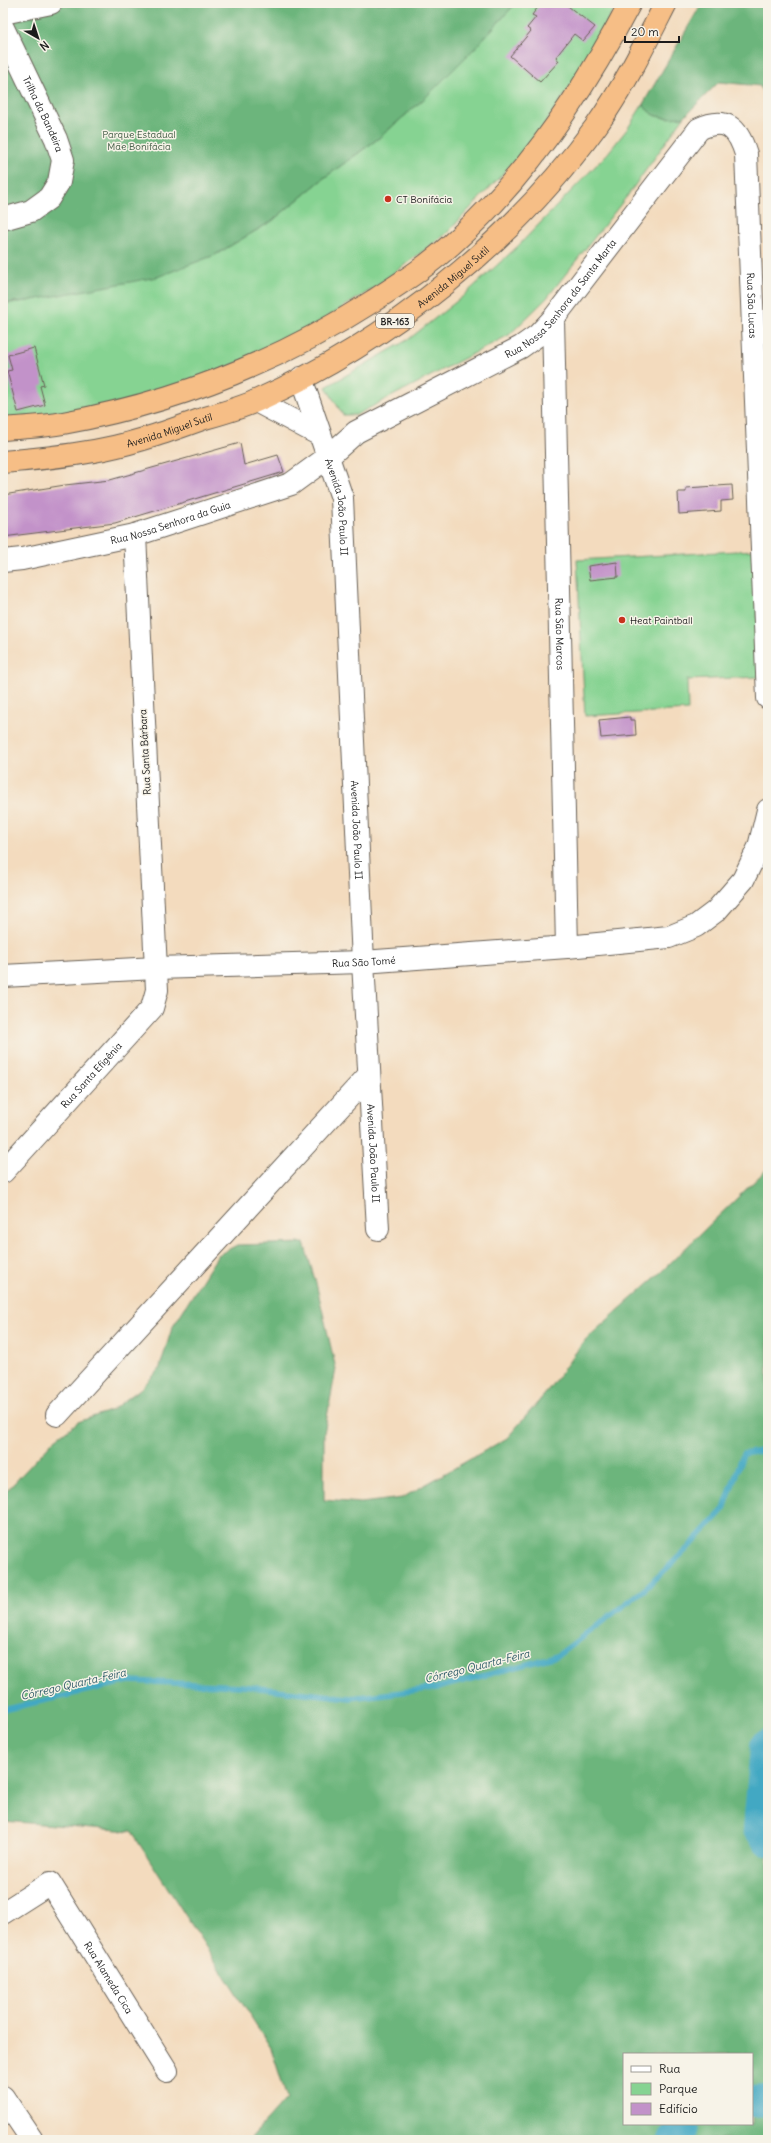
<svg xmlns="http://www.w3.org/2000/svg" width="771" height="2143" viewBox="0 0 771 2143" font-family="Delius,sans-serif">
  <rect width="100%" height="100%" fill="#f7f3e8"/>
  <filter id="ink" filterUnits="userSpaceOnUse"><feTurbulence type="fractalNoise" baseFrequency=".025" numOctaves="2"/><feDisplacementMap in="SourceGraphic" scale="8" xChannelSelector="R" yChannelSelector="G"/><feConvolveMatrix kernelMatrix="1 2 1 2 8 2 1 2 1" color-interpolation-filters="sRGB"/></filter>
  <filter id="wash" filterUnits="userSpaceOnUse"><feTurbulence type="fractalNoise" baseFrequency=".012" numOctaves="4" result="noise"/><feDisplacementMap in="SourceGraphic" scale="16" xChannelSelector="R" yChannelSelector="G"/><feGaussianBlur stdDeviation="0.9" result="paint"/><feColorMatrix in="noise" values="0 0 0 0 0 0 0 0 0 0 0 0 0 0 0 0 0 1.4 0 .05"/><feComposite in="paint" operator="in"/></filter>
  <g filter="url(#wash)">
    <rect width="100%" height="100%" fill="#f3dbbe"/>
    <g fill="#86d392" stroke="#517857">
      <polygon points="516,3 617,3 578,75 532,143 446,234 371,290 293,338 189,384 74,415 3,422 3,304 27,301 215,255 272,221 324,178 379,138 425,98 472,51"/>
      <path d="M643 104C653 120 666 118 684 117L628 195 546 299 509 335 356 415H343L326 387 409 339 462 297 517 247 608 153 628 128Z"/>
      <polygon points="755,550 760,677 687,680 688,710 585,716 577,560"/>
    </g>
    <g fill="#6cb57c" stroke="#44684c" fill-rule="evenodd">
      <polygon points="3,3 516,3 472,51 425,98 379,138 324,178 272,221 215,255 157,277 27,301 3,303"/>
      <path d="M702 3H768V106L760 86 719 82 684 117C666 118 653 120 643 104Z"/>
      <path d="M768 1168V2140H249L287 2098 271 2048 131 1831 3 1821V1495L55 1439 78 1422 112 1410 140 1389 159 1370 172 1328 218 1255 237 1245 304 1243 316 1283 336 1369 324 1433V1500L361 1503 402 1498 507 1438 545 1394 585 1340 661 1272ZM624 2054H752V2124H624Z"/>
    </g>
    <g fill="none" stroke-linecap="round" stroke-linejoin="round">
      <polyline stroke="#43a8c3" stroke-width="5.5" points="3,1710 129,1681 241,1686 350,1698 437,1688 557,1656 645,1589 687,1549 724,1509 743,1454 768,1450"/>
      <g stroke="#43a8c3" stroke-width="32">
        <polyline points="768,1745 766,1746 759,1829 768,1840"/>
        <polyline points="752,2102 768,2101"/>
        <polyline points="674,2140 683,2124"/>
      </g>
    </g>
    <g id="blocks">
      <g fill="#c292c9">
        <polygon points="541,3 564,3 595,27 583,41 574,34 556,57 559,61 540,82 510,56 531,31 527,28 536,17 532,15"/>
        <polygon points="34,348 44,385 40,386 45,405 18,412 7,371 12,370 8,355"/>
        <polygon points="240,443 244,465 278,455 284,472 115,523 3,537 3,495 65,485 110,480"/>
        <polygon points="732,485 733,500 721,501 721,511 679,514 678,492 686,492 686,488"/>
        <polygon points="617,562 618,577 590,580 588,566"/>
        <polygon points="630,717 630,720 635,720 636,735 601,738 599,720"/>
      </g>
    </g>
  </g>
  <g filter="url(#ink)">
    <use href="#blocks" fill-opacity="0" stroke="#675f55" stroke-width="1"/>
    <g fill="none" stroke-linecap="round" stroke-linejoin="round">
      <g stroke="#675f55" stroke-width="24">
        <g id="minor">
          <polyline points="3,13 51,3"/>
          <path id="s1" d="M3 28 56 139 63 160 59 182 49 198 31 211 3 219"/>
          <path id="s2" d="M553 319 567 947"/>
          <path id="s3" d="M301 378 342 498 363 962 378 1229"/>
          <polyline points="256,401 320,435"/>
          <path id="s4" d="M3 561 22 559 135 535 291 484 328 457 356 432 521 347 538 335 553 319 699 129C726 116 738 128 746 154L768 698"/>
          <path id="s5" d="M3 976 156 968 363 962 567 947 669 937 696 926 716 911 743 880 759 847 768 810"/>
          <path id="s6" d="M3 1172 152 1008 157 990 135 535"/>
          <polyline points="57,1415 369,1075"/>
          <path id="s7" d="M3 1913 50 1883 167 2071"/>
          <polyline points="3,2097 32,2140"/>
        </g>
      </g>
      <g stroke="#675f55" stroke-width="24">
        <g id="highway">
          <path d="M3 429C23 427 43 427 63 423 173 403 278 362 373 301 401 283 431 264 456 240 529 174 585 89 630 3"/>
          <path id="s8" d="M3 462C37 459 71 456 104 449 139 442 172 430 205 418 223 413 241 408 258 400 390 341 512 242 597 125 624 87 645 44 666 3"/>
        </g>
      </g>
      <use href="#minor" stroke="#fff" stroke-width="22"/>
      <use href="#highway" stroke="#f6be86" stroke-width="22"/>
    </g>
  </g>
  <g fill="#c8321e" stroke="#f7f3e8" stroke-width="1.5">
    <circle cx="388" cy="199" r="4"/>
    <circle cx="622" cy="620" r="4"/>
  </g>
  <g text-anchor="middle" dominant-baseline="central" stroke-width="3" stroke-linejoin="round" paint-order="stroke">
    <rect fill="#f7f3e8" stroke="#5e5c59" stroke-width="1" x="376" y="314" width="38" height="14" rx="3"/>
    <g font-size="9" font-weight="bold" fill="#1c1c1c">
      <text x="395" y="321">BR-163</text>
    </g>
    <g font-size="10" fill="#1c1c1c" stroke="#f7f3e8">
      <text stroke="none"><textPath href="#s1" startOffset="95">Trilha da Bandeira</textPath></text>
      <text stroke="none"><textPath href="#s8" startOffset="495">Avenida Miguel Sutil</textPath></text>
      <text stroke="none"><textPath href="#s4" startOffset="630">Rua Nossa Senhora da Santa Marta</textPath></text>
      <text stroke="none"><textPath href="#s4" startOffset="1066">Rua São Lucas</textPath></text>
      <text stroke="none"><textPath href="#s8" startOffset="170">Avenida Miguel Sutil</textPath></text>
      <text stroke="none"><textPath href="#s3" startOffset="135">Avenida João Paulo II</textPath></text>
      <text stroke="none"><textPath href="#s4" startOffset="172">Rua Nossa Senhora da Guia</textPath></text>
      <text stroke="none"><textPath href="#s2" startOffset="315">Rua São Marcos</textPath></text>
      <text transform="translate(145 752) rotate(-93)">Rua Santa Bárbara</text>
      <text stroke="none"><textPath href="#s3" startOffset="459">Avenida João Paulo II</textPath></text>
      <text stroke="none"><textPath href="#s5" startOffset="361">Rua São Tomé</textPath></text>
      <text stroke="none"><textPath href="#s6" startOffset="131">Rua Santa Efigênia</textPath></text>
      <text stroke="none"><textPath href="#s3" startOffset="783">Avenida João Paulo II</textPath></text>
      <text stroke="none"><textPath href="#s7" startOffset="167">Rua Alameda Cica</textPath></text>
    </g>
    <g font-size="10" fill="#415c45" stroke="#f7f3e8">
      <text x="139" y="134">Parque Estadual<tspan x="139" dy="12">Mãe Bonifácia</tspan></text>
    </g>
    <g font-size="10" fill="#1c1c1c" stroke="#f7f3e8" text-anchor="start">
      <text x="396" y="199">CT Bonifácia</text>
      <text x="630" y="620">Heat Paintball</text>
    </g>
    <g font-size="11" font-style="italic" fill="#2e5b67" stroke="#f7f3e8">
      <text transform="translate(477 1666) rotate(-14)">Córrego Quarta-Feira</text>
      <text transform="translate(73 1684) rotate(-13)">Córrego Quarta-Feira</text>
    </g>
  </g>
  <rect width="771" height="2143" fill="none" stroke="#f7f3e8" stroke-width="16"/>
  <rect x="623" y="2053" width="130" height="72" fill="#f7f3e8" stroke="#9f9d96"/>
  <rect x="631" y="2066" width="20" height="6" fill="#ffffff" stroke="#9f9d96"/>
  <text x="659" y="2073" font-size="12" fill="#1c1c1c">Rua</text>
  <rect x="631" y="2083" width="20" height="12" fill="#86d392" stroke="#9f9d96"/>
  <text x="659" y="2093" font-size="12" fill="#1c1c1c">Parque</text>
  <rect x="631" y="2103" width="20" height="12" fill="#c292c9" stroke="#9f9d96"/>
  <text x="659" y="2113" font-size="12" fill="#1c1c1c">Edifício</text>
  <g transform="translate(38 38) rotate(141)" stroke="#f7f3e8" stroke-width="3" paint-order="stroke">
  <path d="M0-3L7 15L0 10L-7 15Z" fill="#1c1c1c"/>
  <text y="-6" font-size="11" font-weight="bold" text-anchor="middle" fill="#1c1c1c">N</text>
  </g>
  <path d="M625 36v6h54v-6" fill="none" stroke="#1c1c1c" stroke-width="2"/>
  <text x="631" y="36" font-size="12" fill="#1c1c1c" stroke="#f7f3e8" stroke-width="3" paint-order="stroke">20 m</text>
</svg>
